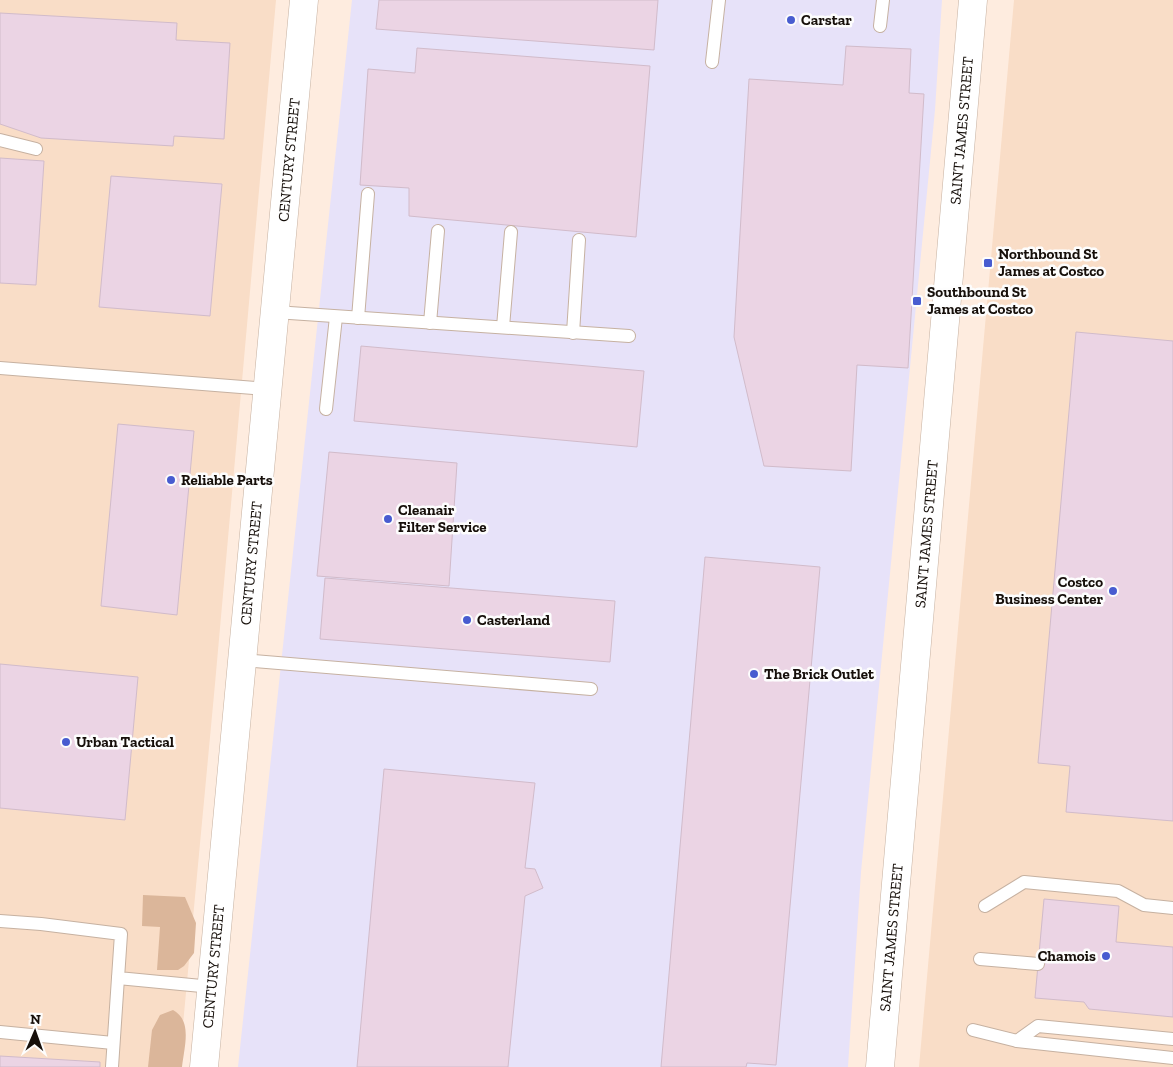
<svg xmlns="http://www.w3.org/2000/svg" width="1173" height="1067" viewBox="0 0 1173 1067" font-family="'Zilla Slab',serif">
  <rect width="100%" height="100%" fill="#feecdf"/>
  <g fill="#f9ddc7">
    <polygon points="0,0 276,0 215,684 179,1067 0,1067"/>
    <polygon points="1014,0 1173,0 1173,1067 919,1067"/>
  </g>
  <polygon fill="#e7e2f9" points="352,0 942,0 935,110 861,872 848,1067 238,1067"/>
  <g fill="#dbb69a">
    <polygon points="143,895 185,897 196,923 194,953 184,966 178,970 157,970 160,927 142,926"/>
    <path d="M173 1010C193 1021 184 1047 182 1067H148L152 1030 160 1015Z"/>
  </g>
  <g fill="#ebd4e4" stroke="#d1bbca">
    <polygon points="379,0 658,0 654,50 376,29"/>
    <polygon points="0,13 177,23 176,40 230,43 224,139 174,136 173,146 41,138 0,124"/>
    <polygon points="846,46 911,49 909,93 924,94 908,368 857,365 851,471 764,466 734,337 749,79 843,85"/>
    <polygon points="417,48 650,66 636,237 409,216 409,188 360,185 368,69 415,73"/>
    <polygon points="0,158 44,161 36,285 0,283"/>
    <polygon points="111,176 222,184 210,316 99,307"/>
    <polygon points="1076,332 1173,341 1173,821 1066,812 1070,766 1038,763"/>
    <polygon points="361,346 644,371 637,447 354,421"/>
    <polygon points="118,424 194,431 177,615 101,606"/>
    <polygon points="329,452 457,463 449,586 317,576"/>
    <polygon points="705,557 820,567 776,1065 747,1063 746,1067 661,1067"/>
    <polygon points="325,578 615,601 610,662 320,639"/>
    <polygon points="0,664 138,677 125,820 0,808"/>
    <polygon points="384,769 535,783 525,868 535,869 543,888 525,896 508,1067 357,1067"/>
    <polygon points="1044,899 1119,906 1116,942 1173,947 1173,1017 1089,1009 1084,1002 1035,998"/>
    <polygon points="0,1056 100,1062 100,1067 0,1067"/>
  </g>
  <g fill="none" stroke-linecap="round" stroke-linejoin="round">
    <g stroke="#c6b1a1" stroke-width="14">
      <g id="lane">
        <polyline points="880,26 883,0"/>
        <polyline points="712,62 719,0"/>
        <polyline points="0,140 36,149"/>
        <polyline points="275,312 629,336"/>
        <polyline points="358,318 368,194"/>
        <polyline points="430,323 438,231"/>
        <polyline points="503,327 511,232"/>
        <polyline points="573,333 579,240"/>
        <polyline points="0,368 267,389"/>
        <polyline points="326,409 336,317"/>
        <polyline points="242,660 591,689"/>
        <polyline points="985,906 1024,882 1118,891 1144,905 1173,908"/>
        <polyline points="0,921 41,924 121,934 118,978 212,987"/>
        <polyline points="980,959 1038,964"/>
        <polyline points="973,1030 1017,1041 1173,1058"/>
        <polyline points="0,1032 113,1043"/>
        <polyline points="1017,1041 1038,1026 1173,1039"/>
        <polyline points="112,1067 118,978"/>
      </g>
    </g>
    <g stroke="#c6b1a1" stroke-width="29">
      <g id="secondary">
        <path id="s1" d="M880 1067 973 0"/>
      </g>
    </g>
    <g stroke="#c6b1a1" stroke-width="29">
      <g id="primary">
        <path id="s2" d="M204 1067 304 0"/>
      </g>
    </g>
    <use href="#lane" stroke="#fff" stroke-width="12"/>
    <use href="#secondary" stroke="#fff" stroke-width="28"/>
    <use href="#primary" stroke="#fff" stroke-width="28"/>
  </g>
  <g fill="#485cd0" stroke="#fdfdfd" stroke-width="2">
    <circle cx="791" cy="20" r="5"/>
    <rect x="983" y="258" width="10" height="10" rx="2.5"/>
    <rect x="912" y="296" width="10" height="10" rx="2.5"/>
    <circle cx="171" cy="480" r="5"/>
    <circle cx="388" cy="519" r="5"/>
    <circle cx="1113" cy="591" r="5"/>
    <circle cx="467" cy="620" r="5"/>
    <circle cx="754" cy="674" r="5"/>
    <circle cx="66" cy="742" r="5"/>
    <circle cx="1106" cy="956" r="5"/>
  </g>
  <g text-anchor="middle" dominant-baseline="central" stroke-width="5" stroke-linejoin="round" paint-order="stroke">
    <g font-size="15" font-weight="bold" fill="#160f0a" stroke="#fdfdfd" text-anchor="start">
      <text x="801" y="20">Carstar</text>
      <text x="998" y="254">Northbound St<tspan x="998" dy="17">James at Costco</tspan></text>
      <text x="927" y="292">Southbound St<tspan x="927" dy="17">James at Costco</tspan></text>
      <text x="181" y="480">Reliable Parts</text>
      <text x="398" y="510">Cleanair<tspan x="398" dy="17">Filter Service</tspan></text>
      <text x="1103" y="582" text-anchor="end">Costco<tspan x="1103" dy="17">Business Center</tspan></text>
      <text x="477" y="620">Casterland</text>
      <text x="764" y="674">The Brick Outlet</text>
      <text x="76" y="742">Urban Tactical</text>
      <text x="1096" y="956" text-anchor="end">Chamois</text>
    </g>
    <g font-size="15" fill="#160f0a" stroke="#fdfdfd">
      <text stroke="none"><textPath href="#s1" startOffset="940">SAINT JAMES STREET</textPath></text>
      <text stroke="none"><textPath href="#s2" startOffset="911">CENTURY STREET</textPath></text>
      <text stroke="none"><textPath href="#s1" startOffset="535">SAINT JAMES STREET</textPath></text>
      <text stroke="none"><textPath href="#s2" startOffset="506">CENTURY STREET</textPath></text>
      <text stroke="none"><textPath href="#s1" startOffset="130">SAINT JAMES STREET</textPath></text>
      <text stroke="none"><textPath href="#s2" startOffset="101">CENTURY STREET</textPath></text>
    </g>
  </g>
  <g transform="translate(35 1032) rotate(2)" stroke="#fdfdfd" stroke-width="4" paint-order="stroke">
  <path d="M0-4L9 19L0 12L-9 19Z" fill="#160f0a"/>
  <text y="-8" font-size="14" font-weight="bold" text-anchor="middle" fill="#160f0a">N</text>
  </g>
</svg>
